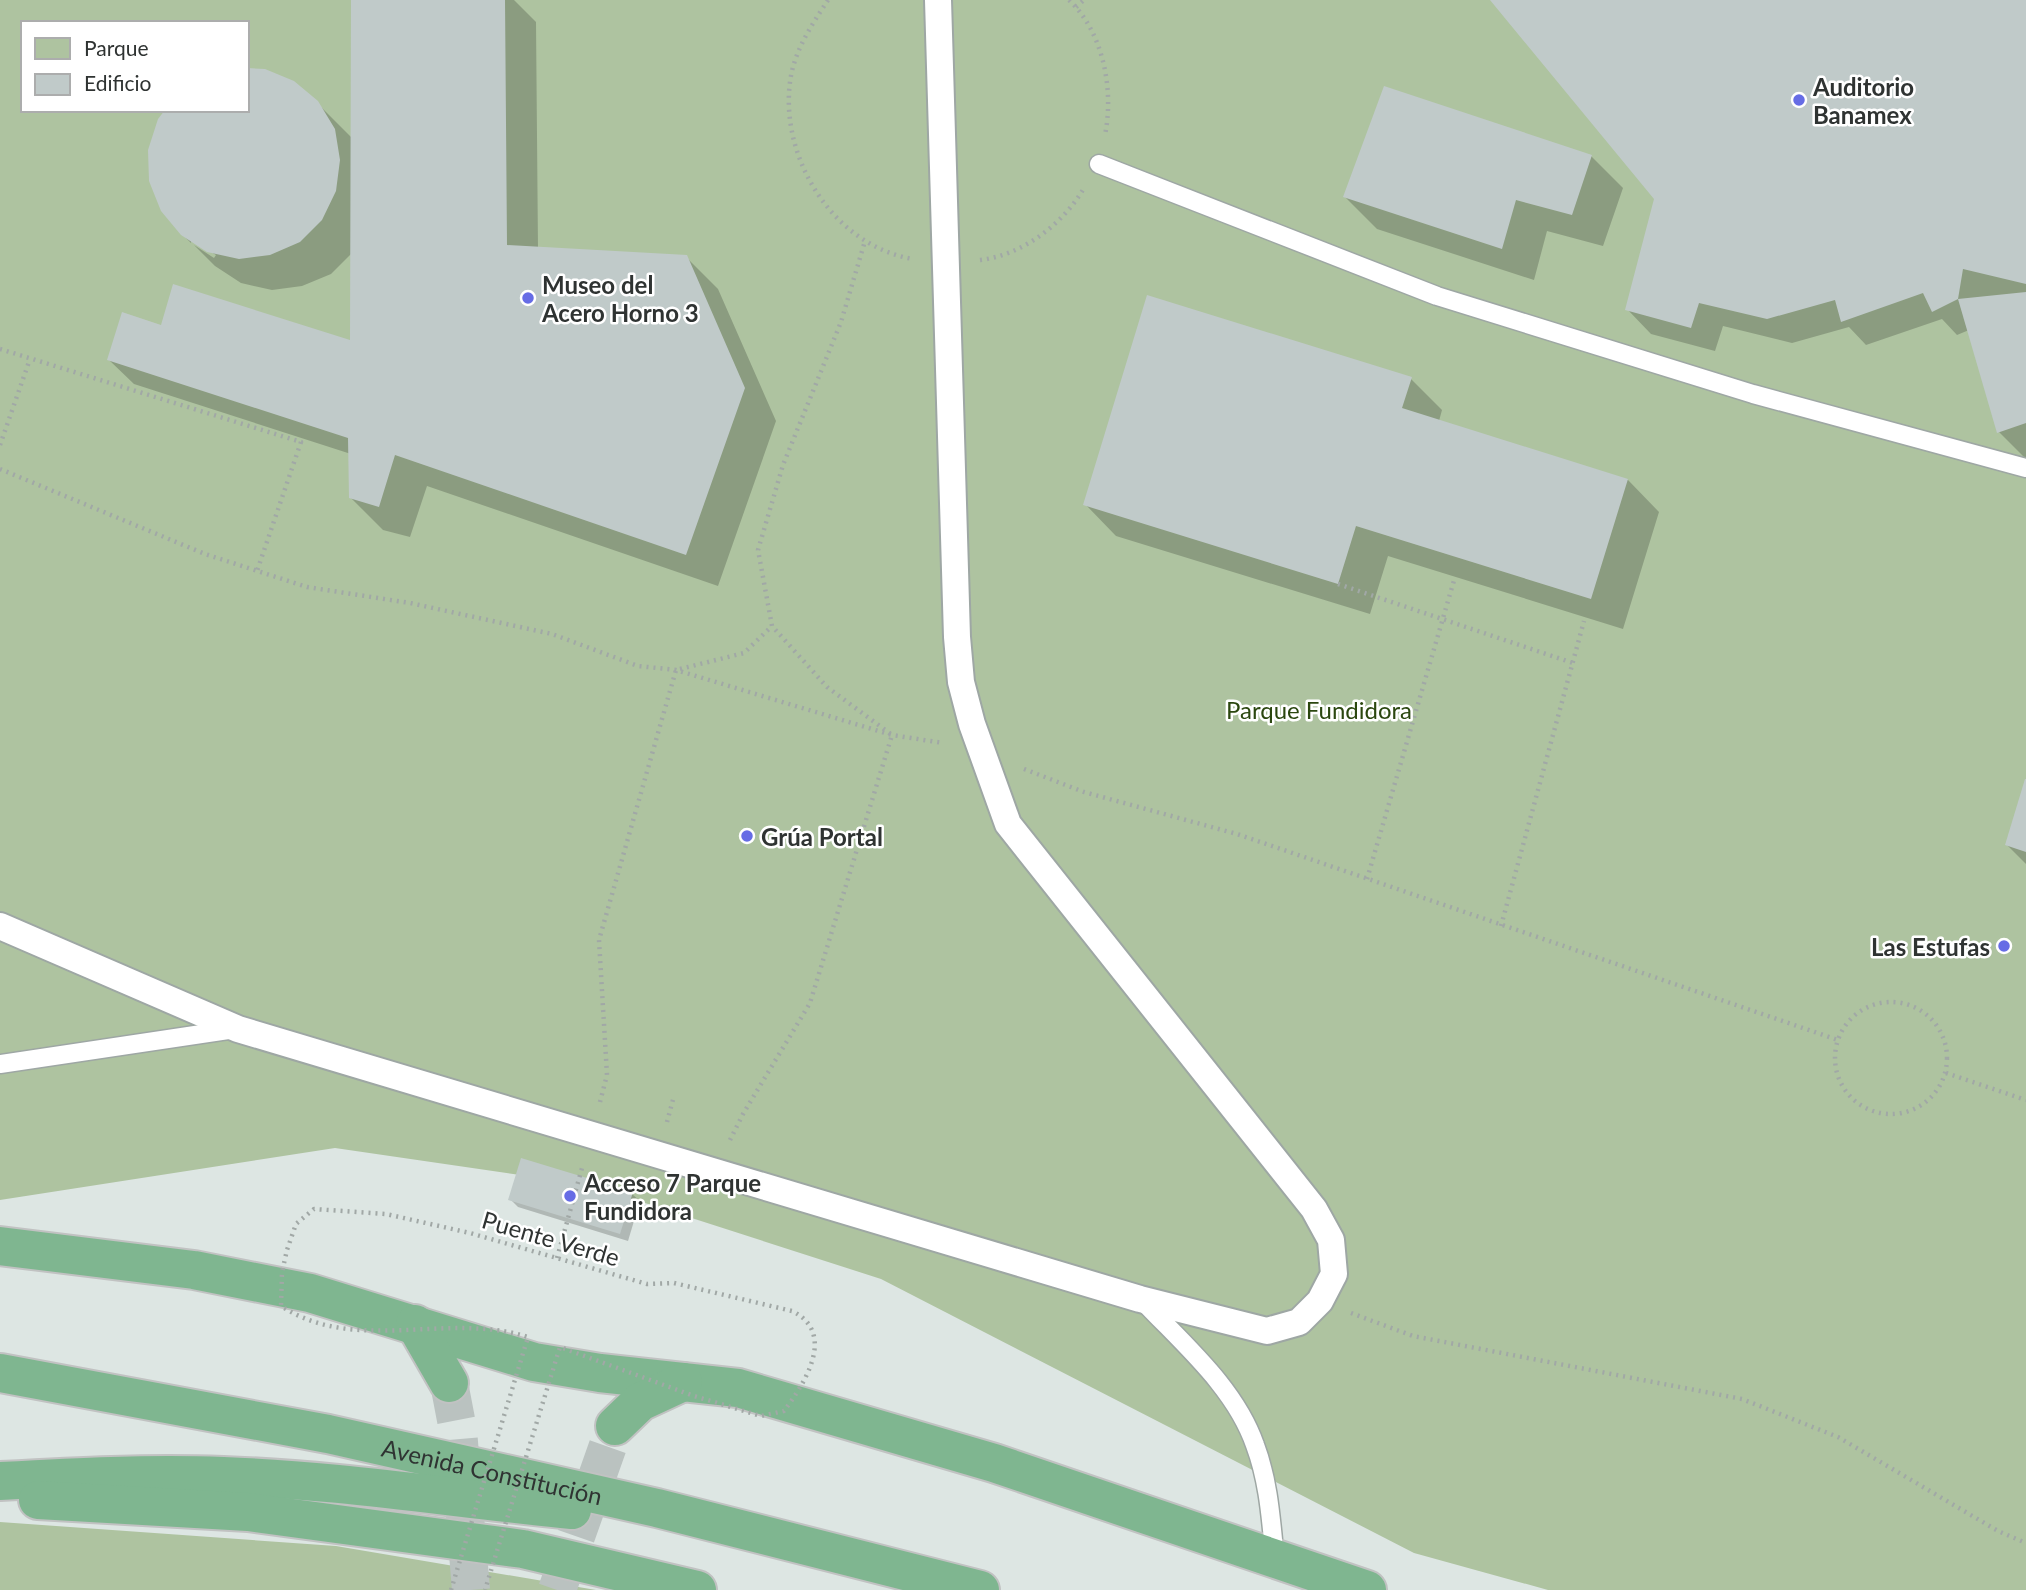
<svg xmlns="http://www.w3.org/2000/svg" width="2026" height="1590" viewBox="0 0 2026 1590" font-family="Lato,sans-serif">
  <rect width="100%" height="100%" fill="#dde6e3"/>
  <g fill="#aec3a0" fill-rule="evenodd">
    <path d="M0 0H2026V1590H1548L1414 1553 881 1279 589 1185 335 1148 0 1200ZM23 23H247V110H23Z"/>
    <polygon points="0,1522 336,1546 596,1590 0,1590"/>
  </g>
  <g fill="#0003">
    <polygon points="353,0 514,0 536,22 538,249 686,257 718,289 776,421 718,586 427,486 410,537 383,530 351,498 351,454 134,384 109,360 162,327 351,343 352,253 331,274 302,286 272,290 241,283 215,266 194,245 214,258 216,255 191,240 191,243 182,234 247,110 247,70 264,71 317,103 352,138"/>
    <polygon points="1492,0 2026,0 2026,459 1999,432 1969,330 1957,335 1942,319 1866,345 1849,327 1792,343 1723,326 1715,351 1651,334 1627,309 1656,199"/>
    <polygon points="1591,156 1623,188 1603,246 1547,231 1534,280 1377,229 1345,197"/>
    <polygon points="1411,379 1442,410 1439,421 1628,480 1659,512 1623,629 1388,556 1370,614 1116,536 1085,504"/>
    <polygon points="2026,782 2026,864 2007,845"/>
    <polygon points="632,1194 640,1201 628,1241 518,1207 510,1199"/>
  </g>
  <g fill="#c0cac9">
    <polygon points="351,0 505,0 507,245 687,255 745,388 686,555 395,455 379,507 349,498 348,438 107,360 122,312 161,325 173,284 350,340"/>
    <polygon points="1490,0 2026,0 2026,284 1963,269 1958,299 1932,312 1923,293 1841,322 1835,300 1767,319 1699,303 1691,328 1625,310 1654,199"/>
    <polygon points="247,68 265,69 294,81 318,101 335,129 340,160 336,191 322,220 300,242 270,255 239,259 207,252 181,235 161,211 149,181 148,150 158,119 165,110 247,110"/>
    <polygon points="1384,86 1592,155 1572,215 1516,200 1502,249 1343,197"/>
    <polygon points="2026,292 2026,423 1997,433 1958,299"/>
    <polygon points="1147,295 1412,377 1402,408 1628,479 1591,599 1356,526 1338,584 1083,505"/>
    <polygon points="2025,779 2026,779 2026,852 2005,845"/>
    <polygon points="521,1158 633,1192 620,1234 508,1200"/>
  </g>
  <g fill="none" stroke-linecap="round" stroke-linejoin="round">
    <g stroke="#bac2c0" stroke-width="38" stroke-dasharray="38 19" stroke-linecap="butt">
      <polyline points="449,1383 458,1430 471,1590"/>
      <polyline points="557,1590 615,1426"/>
    </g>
    <g stroke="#9ea7a4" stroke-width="21">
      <g id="service">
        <polyline points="1099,164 1437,296 1753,394 2026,468"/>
        <polyline points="0,1064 235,1029"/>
        <path d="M1141 1299C1182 1343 1235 1387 1255 1445 1269 1482 1271 1521 1275 1560"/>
      </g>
    </g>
    <g stroke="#9ea7a4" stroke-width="30">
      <polyline id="pedestrian" points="0,926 238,1029 1140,1299 1267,1331 1299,1322 1320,1301 1334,1274 1331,1240 1314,1209 1008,824 972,724 961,682 957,637 938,0"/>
    </g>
    <g stroke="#c1c2c2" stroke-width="42">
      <g id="trunk">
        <polyline points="0,1246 194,1270 310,1293 534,1362 600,1373 738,1388 994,1463 1367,1590"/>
        <polyline points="415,1324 449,1383"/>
        <path id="s1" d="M0 1373 328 1434 657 1508 980 1590"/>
        <polyline points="615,1426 640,1402 683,1382"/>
        <path d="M0 1481C74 1477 149 1473 223 1476 340 1480 456 1499 572 1510"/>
        <polyline points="38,1500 248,1512 523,1549 697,1590"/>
      </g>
    </g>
    <g stroke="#a1a8a6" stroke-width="4.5" stroke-dasharray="2 5" stroke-linecap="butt">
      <path d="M828 0C811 26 794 51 790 82 780 159 834 246 913 259"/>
      <path d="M1069 0C1104 33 1114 91 1105 135"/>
      <polyline points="1076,7 1084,0"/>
      <path d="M980 260C1023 255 1063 224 1084 188"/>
      <polyline points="0,349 301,442 257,571"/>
      <polyline points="0,445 30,359"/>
      <polyline points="0,469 205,554 307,587 410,603 552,634 638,666 676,670 892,735 943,743"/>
      <polyline points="1338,584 1573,663"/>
      <polyline points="1024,769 1084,792 1237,834 1838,1040"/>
      <polyline points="1367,879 1455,577"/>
      <polyline points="1501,926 1584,621"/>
      <circle cx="1891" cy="1058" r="56"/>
      <polyline points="1946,1073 2026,1100"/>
      <polyline points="600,1102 607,1075 599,940 676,670 744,653 772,626"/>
      <polyline points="667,1122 674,1096"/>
      <polyline points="730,1140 743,1114 810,1003 892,735 827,687 772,626 758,550 783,465 841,322 865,241"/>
      <polyline points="557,1258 582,1168"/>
      <polyline points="1351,1313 1413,1336 1742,1399 1838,1437 1998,1531 2026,1543"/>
    </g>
    <use href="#service" stroke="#fff" stroke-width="18"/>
    <use href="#pedestrian" stroke="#fff" stroke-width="26"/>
    <use href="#trunk" stroke="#7fb690" stroke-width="38"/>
    <path stroke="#a1a8a6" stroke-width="4.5" stroke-dasharray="2 5" stroke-linecap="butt" d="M451 1590 528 1337C447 1311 356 1355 281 1306L282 1272 287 1250 296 1224 314 1209 386 1214 470 1233 647 1284 674 1283 792 1311C837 1333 805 1383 784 1411L761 1416 694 1396 560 1347 485 1590"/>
  </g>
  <g fill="#666ce5" stroke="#fff" stroke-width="2.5">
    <circle cx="1799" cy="100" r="7"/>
    <circle cx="528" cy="298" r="7"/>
    <circle cx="747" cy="836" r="7"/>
    <circle cx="2004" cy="946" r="7"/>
    <circle cx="570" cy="1196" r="7"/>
  </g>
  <g text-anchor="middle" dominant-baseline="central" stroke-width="5" stroke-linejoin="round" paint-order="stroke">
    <g font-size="24" font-weight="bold" fill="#2f3332" stroke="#fff" text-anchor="start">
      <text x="1813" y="86">Auditorio<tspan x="1813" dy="28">Banamex</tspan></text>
      <text x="542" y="284">Museo del<tspan x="542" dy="28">Acero Horno 3</tspan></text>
      <text x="761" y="836">Grúa Portal</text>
      <text x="1990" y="946" text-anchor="end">Las Estufas</text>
      <text x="584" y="1182">Acceso 7 Parque<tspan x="584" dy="28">Fundidora</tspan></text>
    </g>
    <g font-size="24" fill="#2b470f" stroke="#fff">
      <text x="1319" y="709">Parque Fundidora</text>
    </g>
    <g font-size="24" fill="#2f3332" stroke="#fff">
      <text transform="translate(551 1238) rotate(16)">Puente Verde</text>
      <text stroke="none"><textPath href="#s1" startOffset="502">Avenida Constitución</textPath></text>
    </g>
  </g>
  <rect x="21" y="21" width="228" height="91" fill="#ffffff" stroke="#acadad" stroke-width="2"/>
  <rect x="35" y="38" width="35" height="21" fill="#aec3a0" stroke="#acadad" stroke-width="2"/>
  <text x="84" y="56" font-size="21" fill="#2f3332">Parque</text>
  <rect x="35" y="74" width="35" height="21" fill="#c0cac9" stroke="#acadad" stroke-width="2"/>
  <text x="84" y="91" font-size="21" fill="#2f3332">Edificio</text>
</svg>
